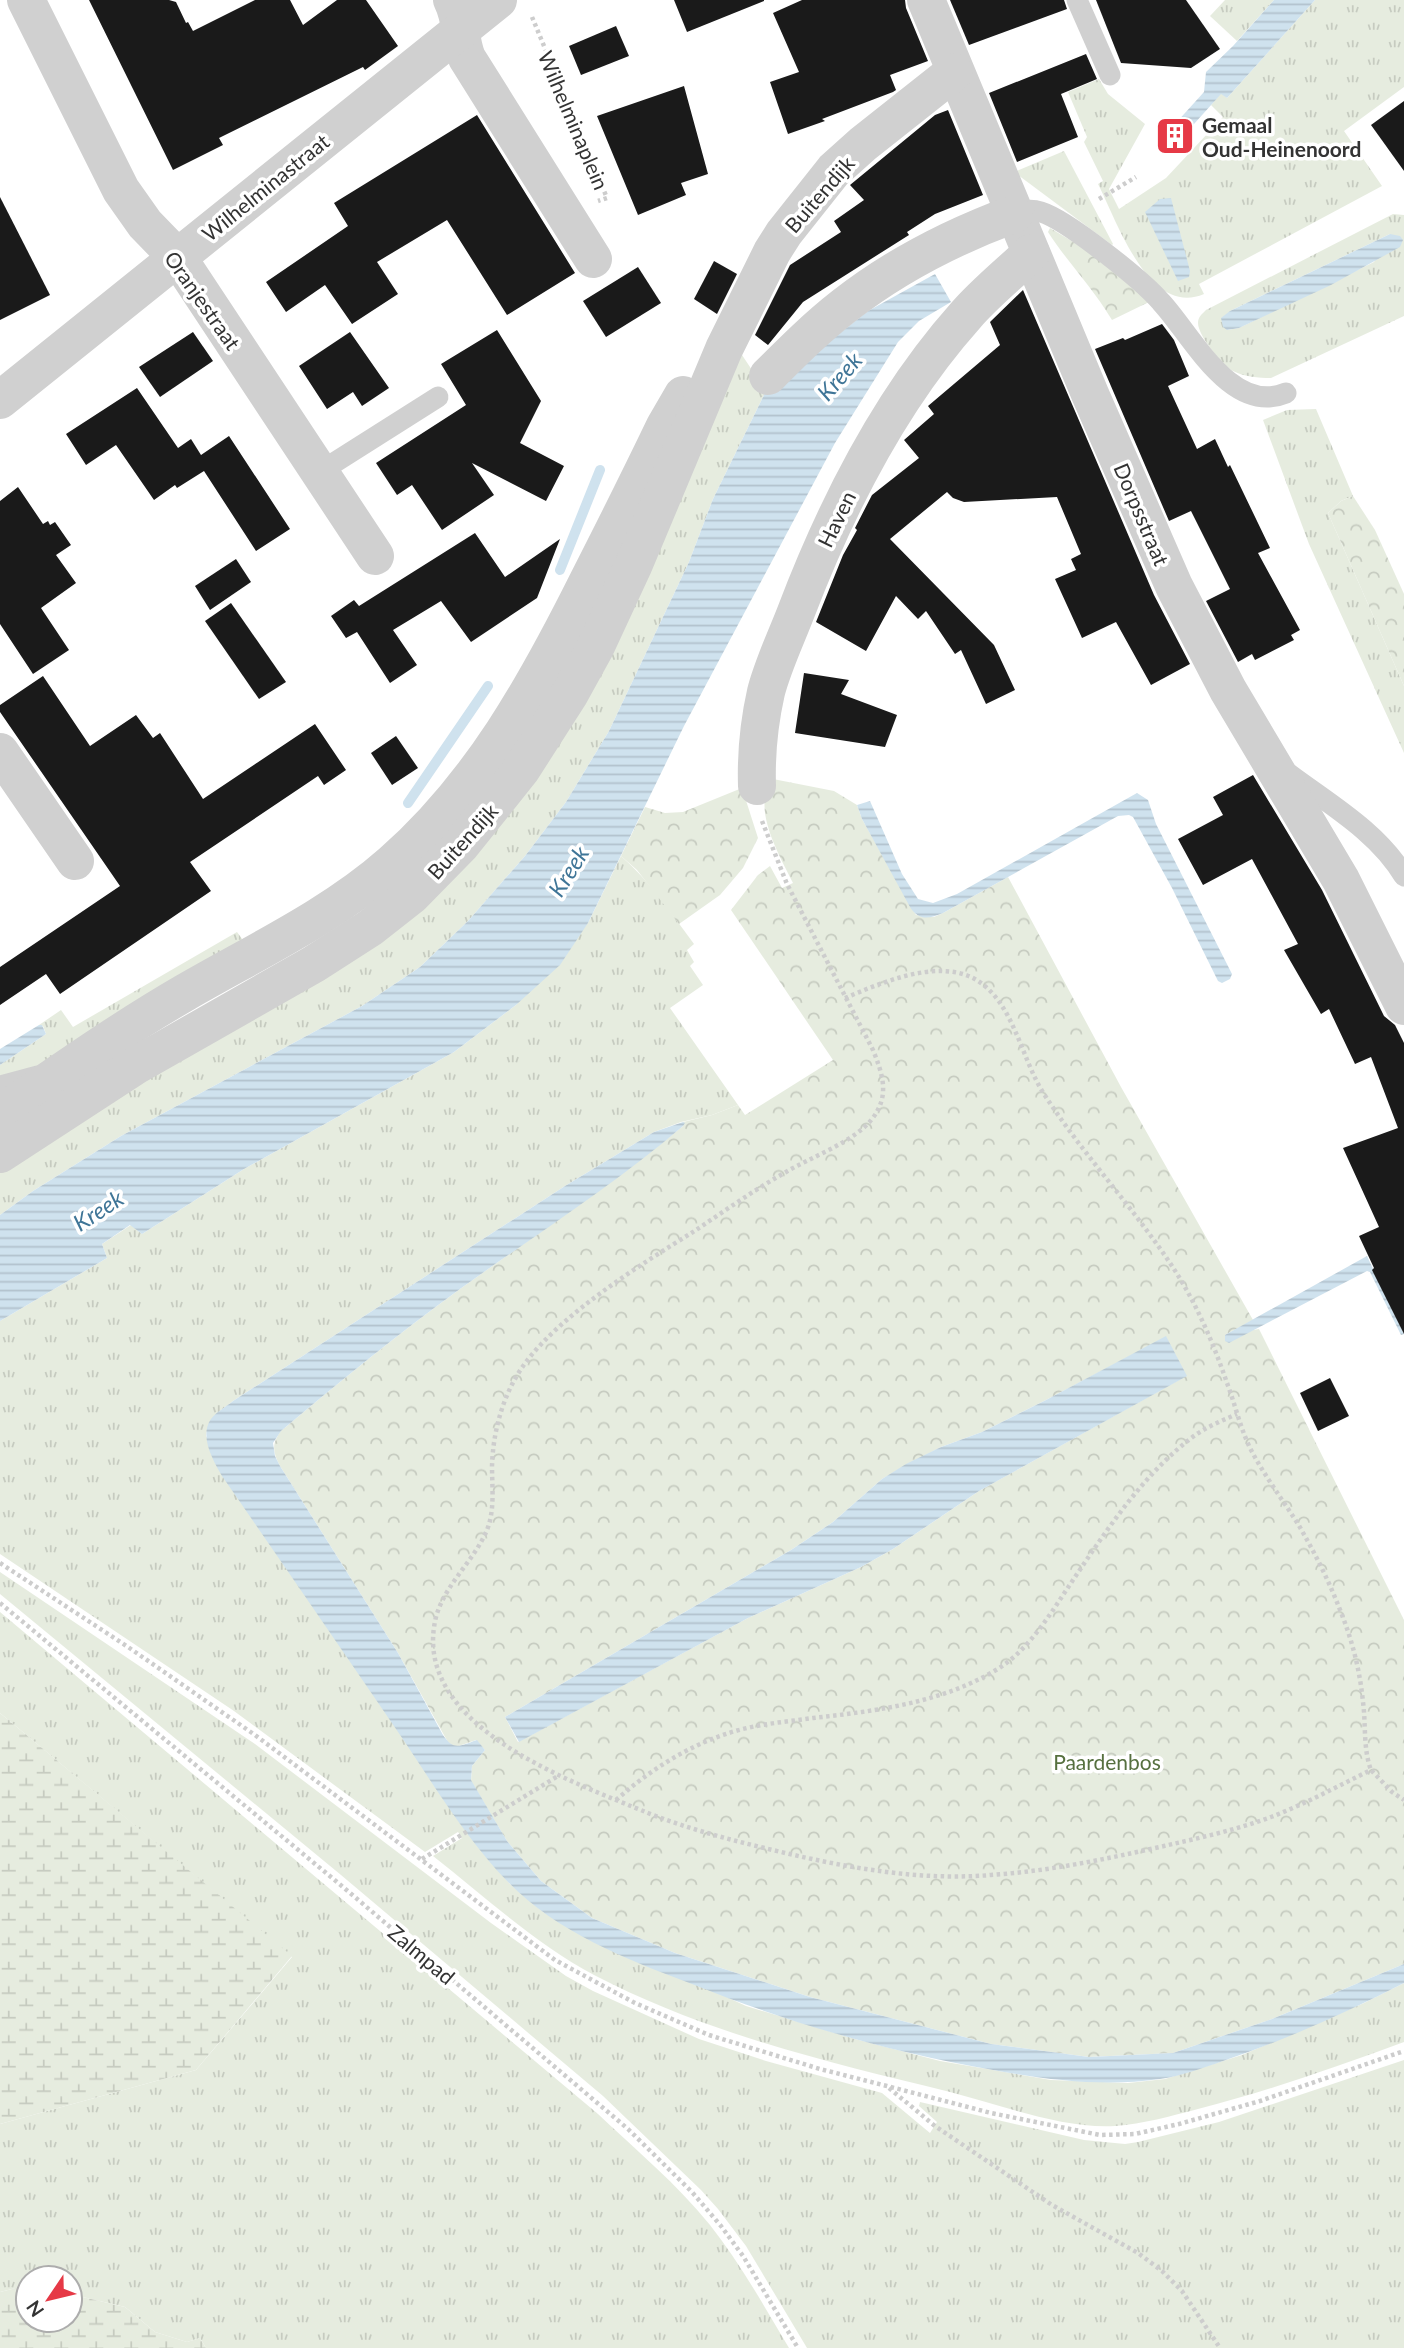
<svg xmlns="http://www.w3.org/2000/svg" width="1404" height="2348" viewBox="0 0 1404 2348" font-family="Lato,sans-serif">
  <defs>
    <pattern id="grass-tufts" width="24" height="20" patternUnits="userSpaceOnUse" patternTransform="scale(1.75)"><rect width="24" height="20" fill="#e6ecdf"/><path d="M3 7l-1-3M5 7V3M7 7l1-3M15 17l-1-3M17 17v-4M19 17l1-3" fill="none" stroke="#c6cbc0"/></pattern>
    <pattern id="forest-crowns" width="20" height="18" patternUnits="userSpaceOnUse" patternTransform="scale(1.75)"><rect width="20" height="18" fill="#e6ecdf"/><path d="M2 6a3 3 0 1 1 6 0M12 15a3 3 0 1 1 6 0" fill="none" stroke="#c6cbc0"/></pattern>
    <pattern id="wetland-marsh" width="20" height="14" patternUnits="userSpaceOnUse" patternTransform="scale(1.75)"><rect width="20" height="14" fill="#e6ecdf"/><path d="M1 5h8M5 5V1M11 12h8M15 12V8" fill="none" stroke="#c6cbc0"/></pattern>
    <pattern id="water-rules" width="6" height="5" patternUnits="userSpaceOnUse" patternTransform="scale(1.75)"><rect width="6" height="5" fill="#cfe2ee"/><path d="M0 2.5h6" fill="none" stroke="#b2c2cd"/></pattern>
  </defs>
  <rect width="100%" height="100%" fill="#fff"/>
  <g fill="url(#grass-tufts)" fill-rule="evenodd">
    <polygon points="1225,0 1274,0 1237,41 1210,16"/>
    <path d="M1315 0H1404V87L1344 131 1382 186 1199 284 1204 294C1149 318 1117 221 1098 184L1103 181 1084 142 1087 137 1068 92 1099 79 1108 94 1145 124 1109 189 1119 209 1166 178 1223 117 1211 105 1221 93 1227 98Z"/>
    <polygon points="1064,151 1113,244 1112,245 1014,172"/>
    <path d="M1393 214 1404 215V316L1271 378C1258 378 1245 377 1233 371 1223 366 1198 336 1198 323 1198 317 1202 314 1206 310ZM1390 234 1374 262 1239 328 1227 330 1230 311Z"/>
    <polygon points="734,343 766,391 713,499 689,562 609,731 566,802 525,856 468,921 420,967 362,1006 121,1136 33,1191 0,1215 0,1160 338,955"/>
    <polygon points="1316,409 1353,496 1341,501 1328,513 1404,686 1404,753 1309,544 1263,420 1287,410"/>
    <path d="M621 856C650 881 671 913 694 944L687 950 694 962 690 966 703 985 670 1008 738 1105 712 1115 681 1122 654 1132 565 1186 233 1401C219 1412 209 1418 206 1436L437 1789 480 1849 510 1884 543 1912 746 2006 855 2039 940 2061 1051 2080 1128 2083 1165 2079 1242 2055 1364 2003 1404 1983V2042C1336 2067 1268 2091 1198 2109 1171 2116 1143 2124 1115 2126 1062 2129 1001 2105 950 2092 827 2062 708 2034 594 1975 536 1944 485 1897 433 1856L462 1838 458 1832 425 1852 234 1711 0 1554V1321L107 1258 102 1244 131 1225 142 1234 244 1169 454 1052 516 1005 588 923Z"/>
    <polygon points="237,932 248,947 69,1061 0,1076 0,1065 46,1034 43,1026 39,1025 61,1010 73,1027"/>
    <polygon points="0,1572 255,1744 491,1923 566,1976 593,1991 699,2039 766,2061 882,2093 930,2133 937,2122 919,2106 920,2102 1084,2140 1125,2144 1138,2142 1219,2122 1404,2060 1404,2348 807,2348 746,2246 718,2209 701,2190 603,2096 341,1875 0,1594"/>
    <path d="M0 1612 598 2114C636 2150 677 2184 710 2225 740 2263 764 2306 789 2348H206L200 2338 187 2342 155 2332 125 2307 70 2294V2278H28V2289L16 2288 0 2292V2124L196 2070 292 1957 0 1713Z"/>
  </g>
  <g fill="url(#forest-crowns)" fill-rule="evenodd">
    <path d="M1050 228 1095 255 1149 302 1112 320C1093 288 1068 263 1048 232Z"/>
    <polygon points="1353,496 1375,530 1404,594 1404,686 1328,513 1341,501"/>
    <path d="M773 779 834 791 857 805 862 819 916 915 934 917 943 913 1008 877 1121 1087 1253 1320 1225 1335 1259 1329 1404 1620V1964L1272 2019 1173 2053 1089 2057 991 2044 810 1997 675 1953 592 1918 541 1881 507 1841 471 1781 472 1766 485 1750 476 1740 456 1747 449 1744 398 1653 280 1466C273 1453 271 1444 281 1431 339 1382 398 1334 460 1289 535 1235 612 1184 683 1126V1122L712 1115 738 1105 745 1115 833 1060 731 910 758 875 770 866 782 888 793 883C782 861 761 824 765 799 767 793 771 785 773 779ZM1166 1337 1186 1376 979 1491 893 1549 861 1567 748 1618 518 1742 505 1717 791 1550 833 1522 882 1479 906 1465 941 1447 982 1432 1046 1400Z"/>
    <polygon points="742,788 758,838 743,868 720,895 679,924 637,870 621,856 645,807 665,813 683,812"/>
  </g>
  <g fill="url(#wetland-marsh)">
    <polygon points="0,1713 292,1956 196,2070 0,2124"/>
    <polygon points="16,2288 28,2289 28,2320 70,2320 70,2294 125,2307 155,2332 187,2342 200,2338 206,2348 0,2348 0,2292"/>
  </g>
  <g fill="url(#water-rules)">
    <polygon points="1274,0 1315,0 1227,98 1221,94 1185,134 1175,124 1204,92 1206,72 1233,46"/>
    <polygon points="1171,198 1190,271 1189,277 1178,281 1145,212 1160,199"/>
    <polygon points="1390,234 1400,236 1403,240 1400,247 1331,285 1239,328 1227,330 1223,327 1221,318 1230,311"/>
    <polygon points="935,274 951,302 919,321 898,342 835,443 684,726 588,923 560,965 516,1005 454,1052 244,1169 142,1234 130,1225 102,1244 107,1258 0,1321 0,1215 33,1191 121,1136 362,1006 420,967 468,921 525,856 566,802 609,731 689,562 713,499 766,391 868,311"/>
    <path d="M1137 793 1148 800 1156 824 1232 974 1230 979 1222 983 1218 981 1172 888 1133 817 1129 815 1118 816 943 913C929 919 919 921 910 907L862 819 857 805 870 801 902 874 918 899 933 903 957 894Z"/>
    <polygon points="39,1025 42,1025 46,1034 0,1065 0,1049"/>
    <path d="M683 1122 685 1123 683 1126C613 1186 535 1235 460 1289 398 1334 339 1382 281 1431L273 1443 275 1456 280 1466 398 1653 443 1735C454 1751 459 1746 477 1740L485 1750 472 1766 471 1780 507 1841 541 1881 592 1918 675 1953 810 1997 991 2044 1089 2057 1173 2053 1272 2019 1404 1964V1983C1346 2013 1285 2040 1223 2061 1203 2068 1181 2076 1160 2079 1104 2087 1048 2080 993 2070 890 2052 789 2023 692 1984 626 1959 558 1933 508 1882 464 1837 431 1780 396 1729 338 1644 280 1560 222 1476 213 1460 199 1436 211 1419 216 1412 226 1407 233 1401L565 1186 654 1132Z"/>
    <polygon points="1367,1256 1404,1334 1401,1335 1370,1272 1367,1271 1229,1343 1225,1341 1225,1335"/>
    <polygon points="1166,1336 1187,1376 979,1491 893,1549 861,1567 748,1618 519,1742 505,1717 791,1550 833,1522 882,1479 906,1464 941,1447 982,1432 1046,1400"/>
  </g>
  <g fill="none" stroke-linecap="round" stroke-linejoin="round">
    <g stroke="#cfe2ee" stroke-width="10">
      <polyline points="560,570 600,470"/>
      <polyline points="408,803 488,686"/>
    </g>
  </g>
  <g fill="#1a1a1a">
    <polygon points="89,0 169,0 176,2 186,23 188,22 193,31 255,0 290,0 303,25 337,0 366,0 398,46 365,70 363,67 219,138 223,145 173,170"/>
    <polygon points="674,0 764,0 764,1 687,32"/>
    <polygon points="802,0 905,0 906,8 928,61 890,75 896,90 893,92 822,119 825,121 788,134 770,82 799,72 773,13"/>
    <polygon points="950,0 1064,0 1067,9 969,45"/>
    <polygon points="1096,0 1186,0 1220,49 1191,68 1121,63"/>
    <polygon points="616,26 629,56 581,75 569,46"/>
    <polygon points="1086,54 1097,79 1061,94 1078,137 1017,162 989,93"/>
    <polygon points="684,86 708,174 681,183 686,195 638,215 597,116"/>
    <polygon points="1404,101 1404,171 1371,125"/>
    <polygon points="948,110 983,195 935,214 907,232 909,235 803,302 768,345 755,335 790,265 841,232 834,221 864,200 850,185 935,115"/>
    <polygon points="477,115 575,273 507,315 447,220 377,262 398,294 352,324 325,285 286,312 266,282 348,226 334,203"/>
    <polygon points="0,197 50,295 0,320"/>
    <polygon points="714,261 737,274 717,314 694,299"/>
    <polygon points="638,267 661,303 606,337 583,301"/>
    <polygon points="1023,290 1154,595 1190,664 1151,685 1116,622 1082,638 1055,579 1076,570 1071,559 1081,554 1057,497 964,502 953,498 947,492 890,539 994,645 1015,690 986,704 961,650 955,654 926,611 918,619 896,596 866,651 816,622 843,555 857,530 855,528 872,495 919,458 904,440 934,414 928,406 1000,345 990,322"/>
    <polygon points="1162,324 1174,340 1189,376 1168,386 1197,449 1215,439 1228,467 1230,465 1270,548 1258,553 1300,630 1291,635 1294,640 1255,660 1252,654 1238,662 1206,601 1230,589 1191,511 1169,521 1095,349 1123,338 1125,340"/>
    <polygon points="497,330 541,401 520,443 564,466 546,501 472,463 494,495 442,530 412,485 397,495 376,463 466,405 441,364"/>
    <polygon points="193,332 213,361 160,397 139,367"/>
    <polygon points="350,332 389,388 362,406 353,392 327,409 299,366"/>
    <polygon points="137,388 178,448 191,439 201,455 229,436 290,529 256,551 204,471 177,488 175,485 154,500 116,445 86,465 66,434"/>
    <polygon points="18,487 43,524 48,521 50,525 55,522 71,545 56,555 76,583 41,608 69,650 33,674 0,624 0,501"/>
    <polygon points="475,533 505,577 560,539 537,598 471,642 441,601 393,630 417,665 390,683 357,632 346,638 331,616 354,600 359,606"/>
    <polygon points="236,559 251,582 210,610 195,586"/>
    <polygon points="231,603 286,682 259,699 205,621"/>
    <polygon points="804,673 849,680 841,694 897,715 885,747 795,733"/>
    <polygon points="43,676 90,746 136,715 153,738 160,733 203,799 315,724 346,770 324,785 318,776 190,862 211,891 60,994 46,974 0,1005 0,967 120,886 0,712 0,705"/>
    <polygon points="396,736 418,768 392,785 371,753"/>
    <polygon points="1253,775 1322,890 1384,1016 1395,1025 1404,1043 1404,1334 1372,1270 1374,1268 1359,1236 1379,1227 1343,1148 1398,1128 1371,1057 1355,1064 1329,1009 1321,1014 1284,950 1298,944 1252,859 1203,885 1178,839 1223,815 1213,797"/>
    <polygon points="1330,1378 1349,1416 1318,1431 1300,1393"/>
  </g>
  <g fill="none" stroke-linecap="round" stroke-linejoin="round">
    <g stroke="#cdcdcd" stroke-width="4.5" stroke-dasharray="3.5 3.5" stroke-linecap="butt">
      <polyline points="532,17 607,198 598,201"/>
      <polyline points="1099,199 1136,177"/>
      <path d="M762 821 787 884 873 1050C883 1075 890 1096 872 1119 854 1142 811 1157 786 1172 754 1190 723 1212 693 1232 640 1265 563 1313 526 1362 504 1391 493 1430 492 1466 492 1487 495 1510 487 1530 474 1561 445 1584 436 1617 409 1726 573 1782 648 1813 691 1830 735 1841 781 1852 849 1868 920 1881 991 1875 1050 1871 1106 1859 1164 1846 1199 1838 1236 1830 1271 1817 1305 1804 1338 1786 1371 1770L1392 1792 1404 1800"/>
      <path d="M845 998C881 983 935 959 973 978 1014 1000 1020 1057 1044 1094 1082 1153 1131 1205 1170 1263 1195 1300 1213 1342 1227 1383 1235 1404 1240 1427 1250 1448 1264 1475 1282 1499 1298 1524 1315 1553 1330 1583 1342 1615 1353 1643 1360 1672 1363 1702 1366 1724 1363 1749 1371 1770"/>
      <polyline points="0,1563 128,1647 255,1735 555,1960 635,2003 709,2035 820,2069 887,2086 991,2113 1100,2135 1135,2134 1179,2124 1260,2101 1404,2051"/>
      <polyline points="0,1603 343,1887 628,2129 692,2192 721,2226 743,2256 798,2348"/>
      <path d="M616 1800C649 1771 687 1746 729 1733 756 1724 785 1722 813 1718 876 1711 941 1703 996 1670 1028 1651 1049 1616 1069 1586 1104 1534 1140 1478 1190 1439 1204 1428 1221 1421 1237 1414"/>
      <polyline points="422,1859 558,1776"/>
      <polyline points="889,2088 935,2126 1052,2205 1138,2253 1162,2271 1182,2291 1220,2348"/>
    </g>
    <g stroke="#d0d0d0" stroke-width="21">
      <polyline points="1077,0 1110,75"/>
      <path d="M1014 214C1023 210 1031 209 1041 212 1067 220 1142 280 1161 302 1191 334 1231 416 1286 393"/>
      <polyline points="318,473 438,397"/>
      <path d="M1289 774C1329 804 1378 832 1404 876"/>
      <polyline points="0,1086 38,1076"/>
    </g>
    <g stroke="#d0d0d0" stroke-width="38">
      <polyline points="26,0 121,190 145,224 178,258 375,556"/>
      <path d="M452 0C462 19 459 39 467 58L593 259"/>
      <polyline points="926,0 1090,394 1174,586 1228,690 1341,880 1404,1006"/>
      <path d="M768 376C793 351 817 327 844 306 895 266 954 236 1014 214"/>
      <polyline points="0,400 498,0"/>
      <polyline points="0,752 75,861"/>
      <path d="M757 786C756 754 759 723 766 692 773 665 786 638 796 612 836 507 890 400 966 315 985 293 1010 273 1031 253"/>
      <path d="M0 1114C61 1072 122 1029 186 992 255 952 332 916 392 863 480 786 536 685 587 583 614 530 640 478 665 426L683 395"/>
      <polyline points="0,1154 135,1066 314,964 370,928 412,895 461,845 521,770 569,695 596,646 634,564 724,349 772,252 784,233 834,170 863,144 954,72"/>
    </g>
  </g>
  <defs>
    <g id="building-square" transform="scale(2.0125)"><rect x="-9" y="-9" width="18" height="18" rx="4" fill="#e63946" stroke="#fff"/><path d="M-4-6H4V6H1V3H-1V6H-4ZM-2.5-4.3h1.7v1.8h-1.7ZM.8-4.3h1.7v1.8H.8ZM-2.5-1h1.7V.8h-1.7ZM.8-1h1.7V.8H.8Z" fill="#fff"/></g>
  </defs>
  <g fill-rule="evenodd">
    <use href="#building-square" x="1175" y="136"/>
  </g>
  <g text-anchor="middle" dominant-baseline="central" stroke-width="7" stroke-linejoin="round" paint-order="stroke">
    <g font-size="21" fill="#333" stroke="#fff">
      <text transform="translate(574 120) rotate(67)">Wilhelminaplein</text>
      <text transform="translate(265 187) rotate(-39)">Wilhelminastraat</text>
      <text transform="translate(819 194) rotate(-49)">Buitendijk</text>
      <text transform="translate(203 300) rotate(55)">Oranjestraat</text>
      <text transform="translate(1142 514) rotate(67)">Dorpsstraat</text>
      <text transform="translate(836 519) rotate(-64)">Haven</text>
      <text transform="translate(462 841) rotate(-48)">Buitendijk</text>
      <text transform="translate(422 1954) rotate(40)">Zalmpad</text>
    </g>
    <g font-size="21" font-weight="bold" fill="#333" stroke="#fff" text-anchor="start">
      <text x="1202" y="124">Gemaal<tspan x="1202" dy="24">Oud-Heinenoord</tspan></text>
    </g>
    <g font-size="21" fill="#56703f" stroke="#fff">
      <text x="1107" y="1761">Paardenbos</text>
    </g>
    <g font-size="23" font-style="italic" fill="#3f7597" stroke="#fff">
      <text transform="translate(839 376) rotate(-49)">Kreek</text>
      <text transform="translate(568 871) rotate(-58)">Kreek</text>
      <text transform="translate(98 1210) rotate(-33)">Kreek</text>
    </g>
  </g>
  <g transform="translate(49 2299) rotate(235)"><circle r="33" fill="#ffffff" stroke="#adadad" stroke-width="2"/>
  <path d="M0-5L12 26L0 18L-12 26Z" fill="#e63946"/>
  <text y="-10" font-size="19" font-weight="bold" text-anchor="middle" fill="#333333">N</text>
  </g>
</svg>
